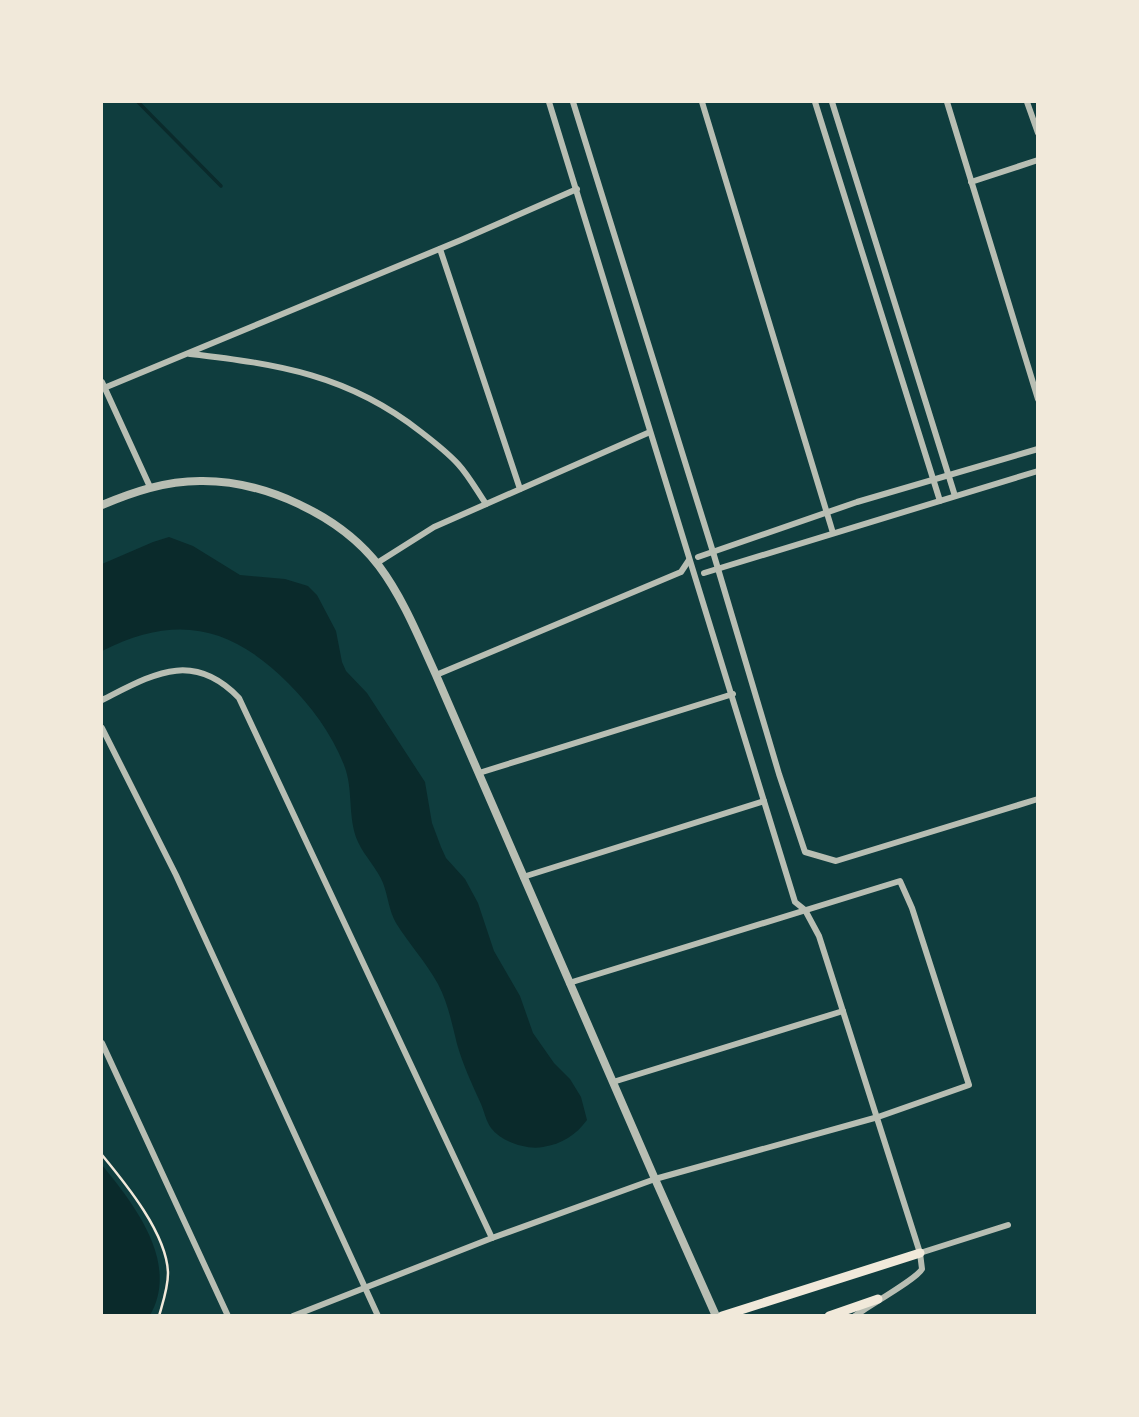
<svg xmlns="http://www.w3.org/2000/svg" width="1139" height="1417" viewBox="0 0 1139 1417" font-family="Signika,sans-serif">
  <rect width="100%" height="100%" fill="#0f3d3e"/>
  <g fill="#0a2a2b">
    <path d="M169 537 193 546 240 575 285 579 308 586 317 595 336 631 342 662 346 671 367 693 425 782 432 823 441 847 446 858 465 879 478 903 494 951 520 996 533 1033 554 1063 570 1079 581 1097 587 1120C576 1135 562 1144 543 1147 526 1150 502 1142 491 1128 486 1121 484 1111 481 1104 472 1084 463 1065 457 1044 452 1024 448 1003 438 984 426 962 409 944 396 923 389 911 388 896 383 883 377 868 365 857 358 842 347 817 354 790 344 765 332 734 311 706 288 683 230 625 176 614 102 651V564L153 542Z"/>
    <path d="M102 1165C134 1204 180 1263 150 1315H102Z"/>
  </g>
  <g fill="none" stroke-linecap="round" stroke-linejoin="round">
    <polyline stroke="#0a2a2b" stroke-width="3.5" points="138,102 221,186"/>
    <path stroke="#f1e9da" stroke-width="2.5" d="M102 1155C126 1184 167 1234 168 1273 168 1288 163 1302 159 1316"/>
    <g stroke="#b8beb3" stroke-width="6">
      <path d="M549 102 795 902 805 910 819 936 920 1253 922 1269C917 1279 868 1306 855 1316"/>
      <polyline points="573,102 713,552 779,774 805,852 836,861 1038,799"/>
      <polyline points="702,102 833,533"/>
      <polyline points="815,102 940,501"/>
      <polyline points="832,102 955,496"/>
      <polyline points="947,102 1038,399"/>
      <polyline points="1027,102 1038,133"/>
      <polyline points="971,182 1038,160"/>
      <polyline points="440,249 520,489"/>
      <path d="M190 354C278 364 349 375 421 432 434 442 447 452 458 464 469 476 477 491 486 504"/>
      <polyline points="102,382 150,487"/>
      <polyline points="104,388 461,240 577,189"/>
      <polyline points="698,557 857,502 1038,449"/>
      <polyline points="377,563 434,527 650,432"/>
      <polyline points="704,573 1038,471"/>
      <polyline points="436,675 681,572 689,560"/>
      <path d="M102 700C152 675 192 649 239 698L492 1238"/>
      <polyline points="102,728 176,875 378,1316"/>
      <polyline points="479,773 733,694"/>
      <polyline points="523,877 764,801"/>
      <polyline points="102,1043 228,1316"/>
      <polyline points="613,1082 843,1011"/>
      <polyline points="920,1253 1008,1225"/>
      <polyline points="293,1316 492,1238 655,1179 878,1117 969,1085 912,908 900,881 569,983"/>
    </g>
    <path stroke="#b8beb3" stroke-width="8" d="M102 505C133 492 165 481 200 481 263 480 340 515 379 566 403 598 419 638 436 675L655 1179 716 1316"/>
    <g stroke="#f1e9da" stroke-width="9">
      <polyline points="722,1316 920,1253"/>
      <polyline points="829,1316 878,1299"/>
    </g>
  </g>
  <rect width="1139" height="1417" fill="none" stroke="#f1e9da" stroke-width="206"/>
</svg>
